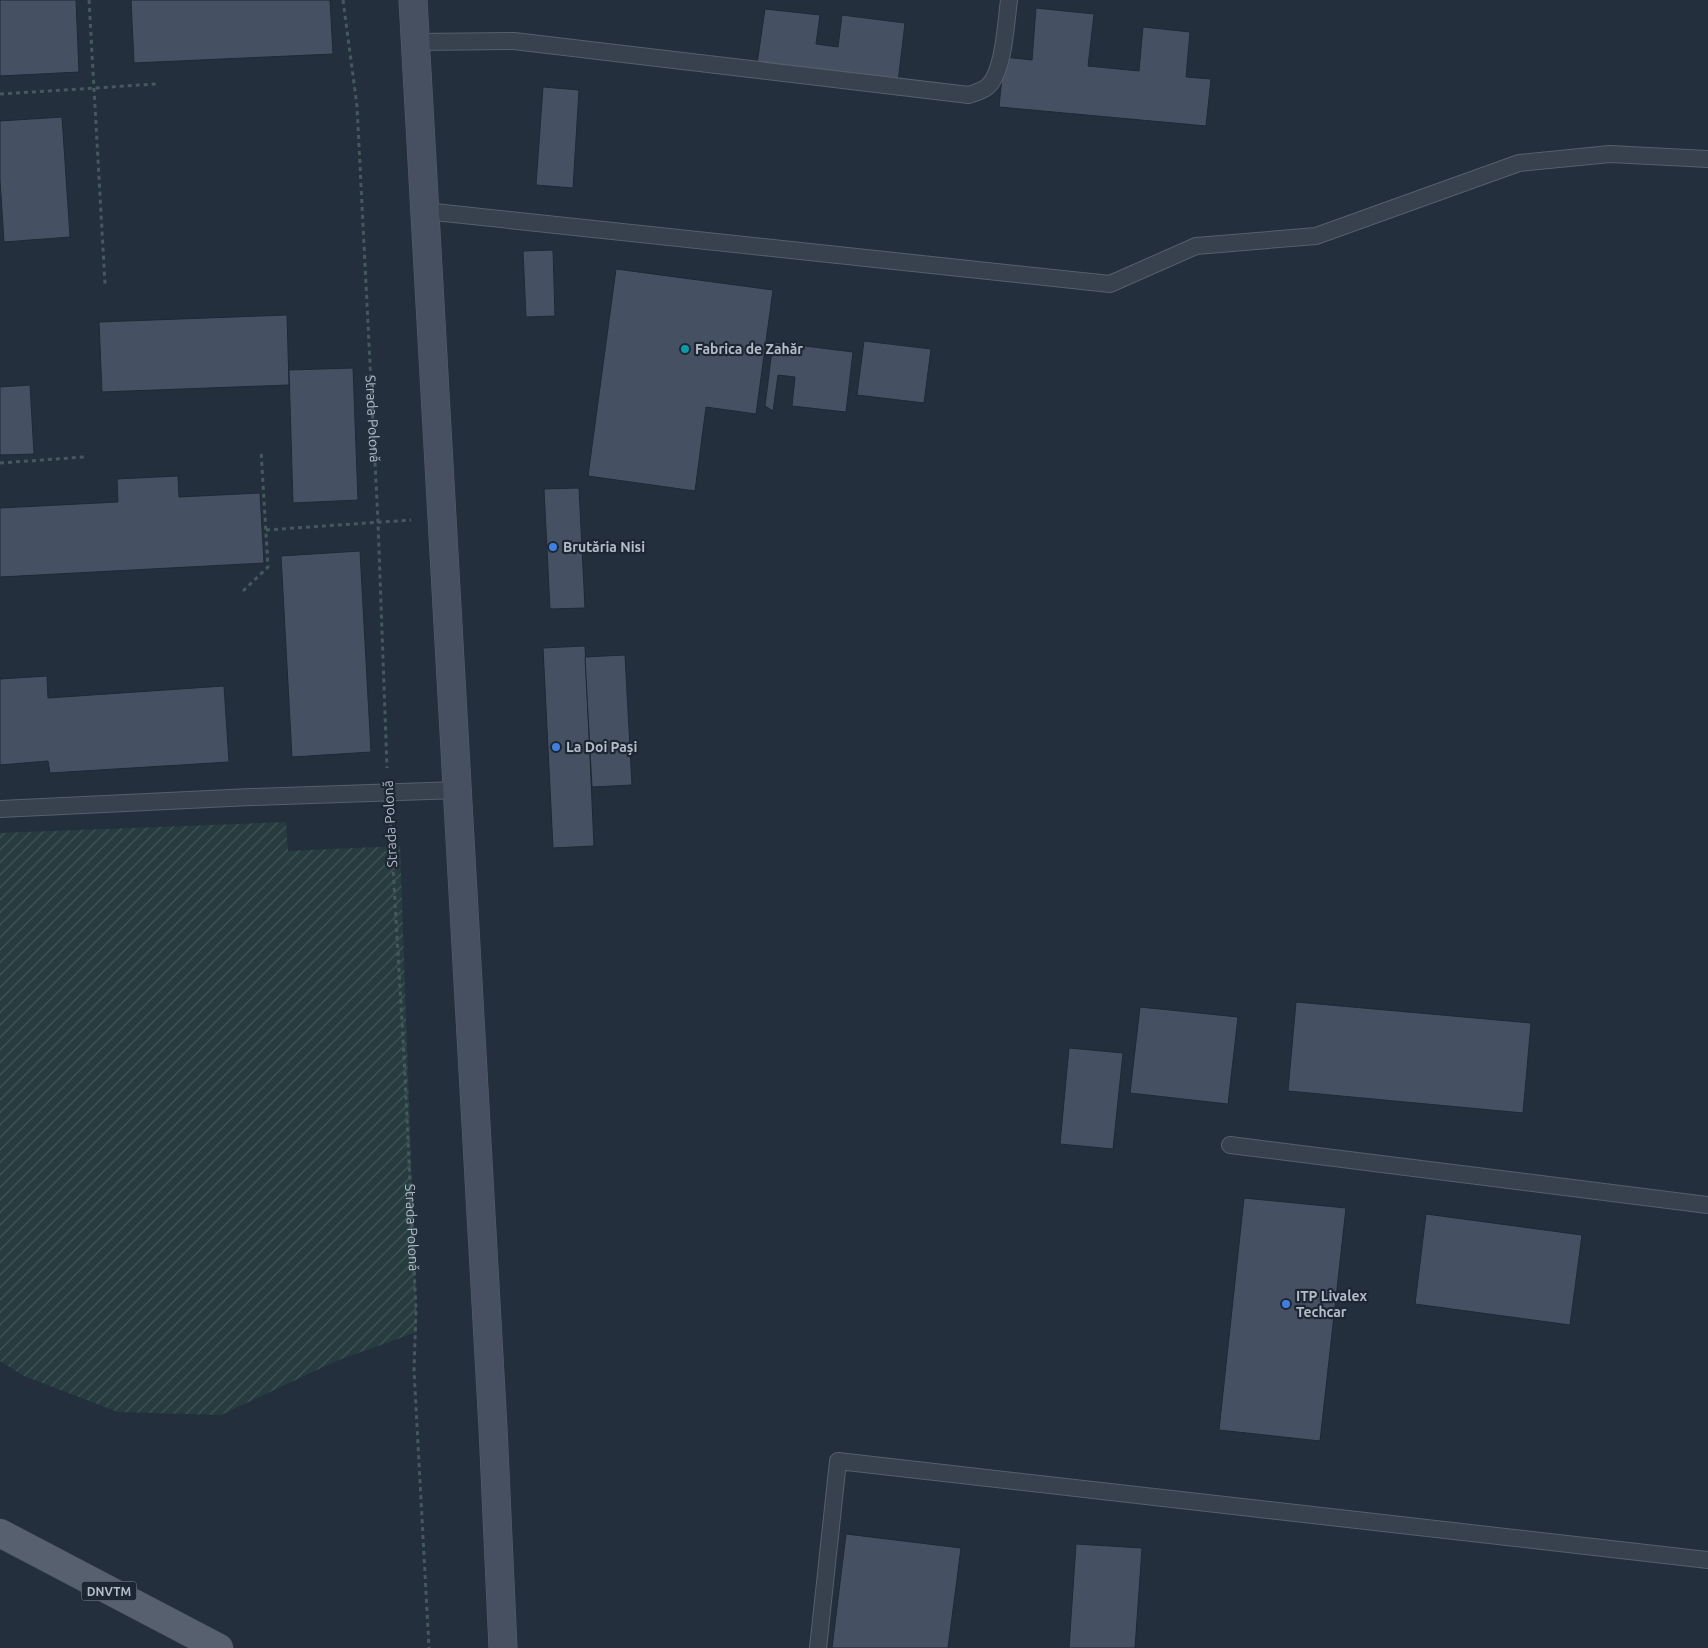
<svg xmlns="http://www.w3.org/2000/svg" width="1708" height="1648" viewBox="0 0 1708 1648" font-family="Ubuntu,sans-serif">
  <defs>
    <pattern id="garden-furrows" width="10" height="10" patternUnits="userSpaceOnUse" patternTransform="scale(1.25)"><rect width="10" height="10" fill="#263c3f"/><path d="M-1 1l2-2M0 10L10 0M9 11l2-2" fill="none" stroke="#435659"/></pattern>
  </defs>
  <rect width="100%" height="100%" fill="#242f3e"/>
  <polygon fill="url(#garden-furrows)" points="286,822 288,851 400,846 417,1332 336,1361 221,1415 118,1412 24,1376 0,1361 0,833"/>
  <g fill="#455162" stroke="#1f2835">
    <polygon points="0,0 76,0 79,72 0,76"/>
    <polygon points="131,0 330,0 333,54 134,63"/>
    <polygon points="1036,8 1094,14 1088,66 1139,71 1143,27 1190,32 1186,77 1211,79 1206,126 999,107 1004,57 1032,60"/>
    <polygon points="765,9 820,15 816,44 838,47 842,15 905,23 898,82 757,64"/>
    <polygon points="543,87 579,90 573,188 536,185"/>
    <polygon points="62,117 70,237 4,242 0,180 0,121"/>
    <polygon points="553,250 555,316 526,317 523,251"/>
    <polygon points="616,269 773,290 756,414 706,407 695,491 588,476"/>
    <polygon points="287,315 289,385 102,392 99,322"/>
    <polygon points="864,341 931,349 924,403 857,395"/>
    <polygon points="773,342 853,352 846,412 792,406 795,377 778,375 773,411 765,406"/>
    <polygon points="353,368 358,500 293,503 289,370"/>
    <polygon points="30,385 34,454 0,455 0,387"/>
    <polygon points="178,476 179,497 260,493 264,563 0,577 0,508 118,502 117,479"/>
    <polygon points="579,488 585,608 550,609 544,489"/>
    <polygon points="360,551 371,752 292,757 281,556"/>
    <polygon points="585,646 594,846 553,848 543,648"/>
    <polygon points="625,655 632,785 592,787 585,657"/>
    <polygon points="47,676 48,698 224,686 229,762 50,773 48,761 0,765 0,679"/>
    <polygon points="1296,1002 1531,1023 1523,1113 1288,1091"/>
    <polygon points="1140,1007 1238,1017 1228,1104 1130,1093"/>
    <polygon points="1069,1048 1123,1053 1113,1149 1060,1144"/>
    <polygon points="1244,1198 1346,1208 1320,1441 1219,1430"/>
    <polygon points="1426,1214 1582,1235 1570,1325 1415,1304"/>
    <polygon points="846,1534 961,1548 948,1648 832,1648"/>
    <polygon points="1076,1544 1142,1548 1135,1648 1069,1648"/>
  </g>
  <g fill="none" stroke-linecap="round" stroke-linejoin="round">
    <g stroke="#565f6c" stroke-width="18">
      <g id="service">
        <path d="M415 42 514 41 969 95C974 93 982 91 987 87 1004 73 1006 22 1009 0"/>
        <polyline points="425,211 1110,284 1196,246 1316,236 1519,163 1610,154 1708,159"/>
        <polyline points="0,809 251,797 458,790"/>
        <polyline points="1230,1145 1708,1205"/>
        <polyline points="818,1648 838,1461 1708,1560"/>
      </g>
    </g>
    <g stroke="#565f6c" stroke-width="29">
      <polyline id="secondary" points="413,0 493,1428 503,1648"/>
    </g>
    <g stroke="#414a57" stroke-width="29">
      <polyline id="primary" points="0,1533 219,1648"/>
    </g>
    <g stroke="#44595c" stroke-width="3" stroke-dasharray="4 4" stroke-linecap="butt">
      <polyline points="89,0 105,284"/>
      <path id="s1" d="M343 0 357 106 378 522 387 768"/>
      <polyline points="0,94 157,84"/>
      <polyline points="0,463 84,457"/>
      <polyline points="266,530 411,520"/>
      <polyline points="243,591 268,567 261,450"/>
      <path id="s2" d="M390 816 404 1056 416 1310 414 1370 429 1648"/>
    </g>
    <use href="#service" stroke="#38414e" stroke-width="16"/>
    <use href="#secondary" stroke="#465061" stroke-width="28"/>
    <use href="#primary" stroke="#56606e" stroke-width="28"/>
  </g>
  <circle fill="#0f9aa8" stroke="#1d2633" stroke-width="2" cx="685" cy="349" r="5"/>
  <g fill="#3f7fe0" stroke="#1d2633" stroke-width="2">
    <circle cx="553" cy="547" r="5"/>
    <circle cx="556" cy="747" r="5"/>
    <circle cx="1286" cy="1304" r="5"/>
  </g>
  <g text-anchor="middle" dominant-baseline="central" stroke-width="4.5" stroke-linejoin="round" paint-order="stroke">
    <rect fill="#1d2633" stroke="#878f9c" stroke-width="1" x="81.5" y="1581.5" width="55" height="19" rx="4"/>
    <g font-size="12" font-weight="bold" fill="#b4bcc9">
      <text x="109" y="1591">DNVTM</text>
    </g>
    <g font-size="14" font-weight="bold" fill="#b4bcc9" stroke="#1d2633" text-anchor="start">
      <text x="695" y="349">Fabrica de Zahăr</text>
      <text x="563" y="547">Brutăria Nisi</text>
      <text x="566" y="747">La Doi Pași</text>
      <text x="1296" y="1296">ITP Livalex<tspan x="1296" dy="16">Techcar</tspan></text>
    </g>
    <g font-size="14" fill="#b4bcc9" stroke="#1d2633">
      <text stroke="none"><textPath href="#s1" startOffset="420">Strada Polonă</textPath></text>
      <text transform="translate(390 824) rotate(-93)">Strada Polonă</text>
      <text stroke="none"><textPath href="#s2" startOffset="412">Strada Polonă</textPath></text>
    </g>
  </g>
</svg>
